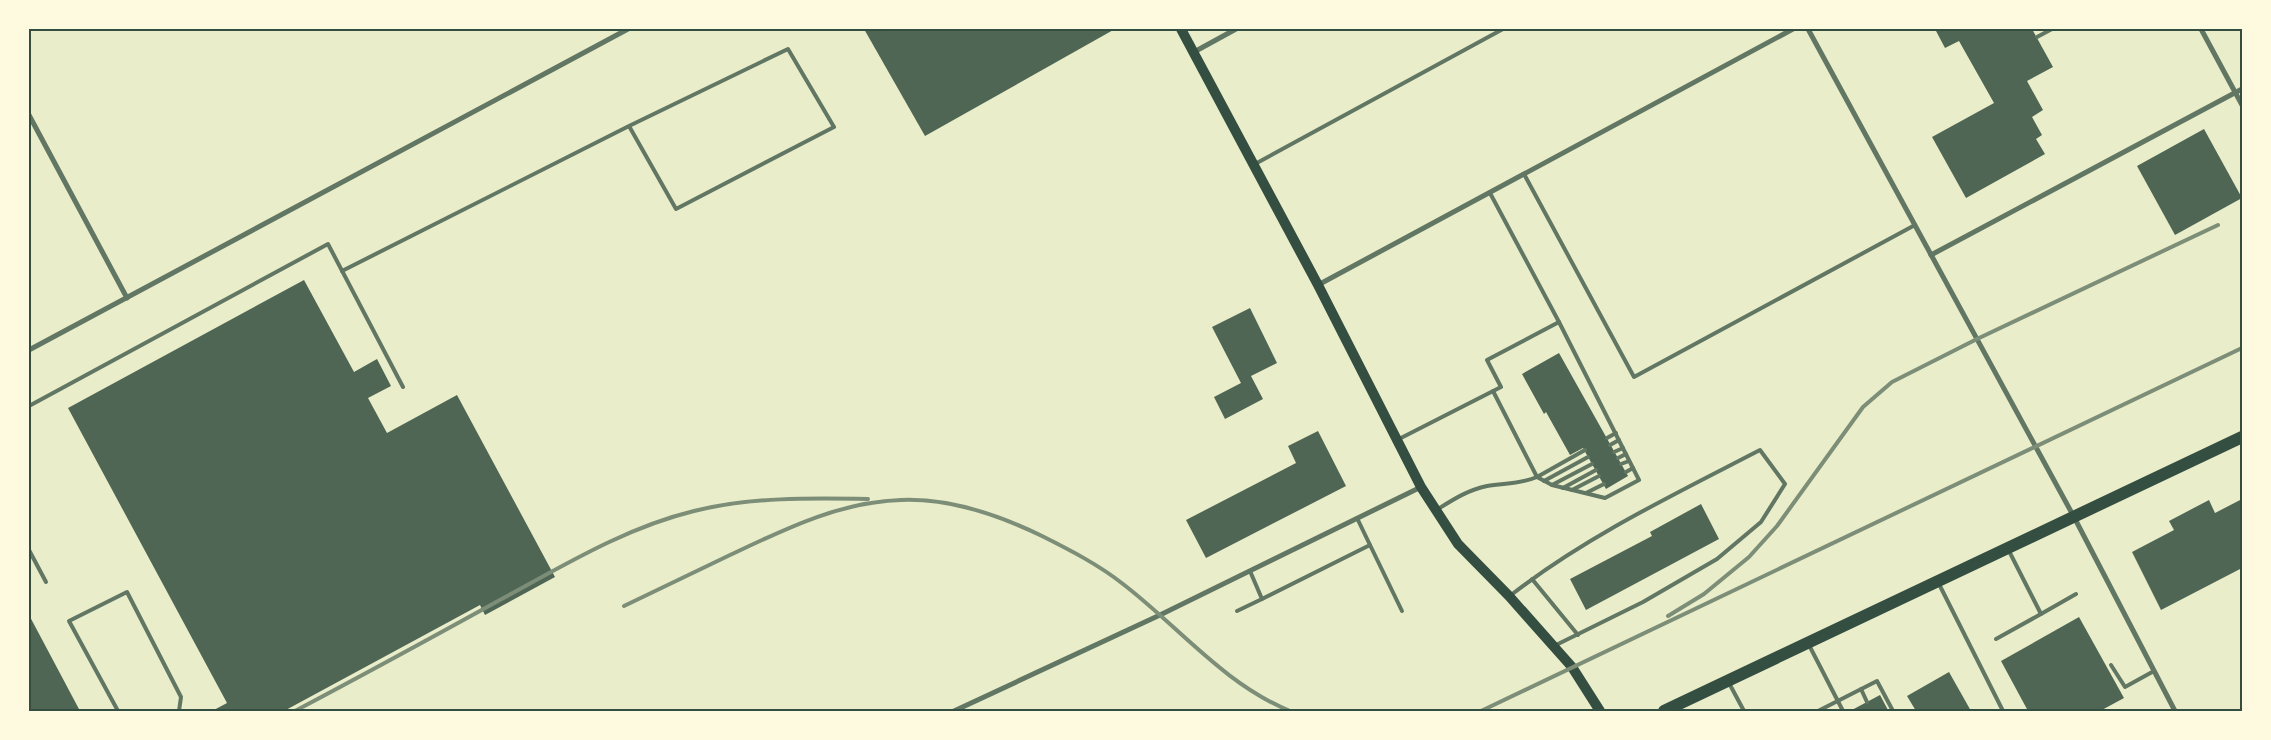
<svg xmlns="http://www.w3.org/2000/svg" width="2271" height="740" viewBox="0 0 2271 740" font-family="'Titillium Web',sans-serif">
  <rect width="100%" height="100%" fill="#e9edc9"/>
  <g fill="#4f6655">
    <polygon points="864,29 1115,29 925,136"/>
    <polygon points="1935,29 2032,29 2053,67 2027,81 2043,110 2032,117 2042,135 2036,139 2045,154 1966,198 1932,137 1994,103 1959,41 1945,48"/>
    <polygon points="2204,129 2242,198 2175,235 2137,166"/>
    <polygon points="304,280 354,372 377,359 391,386 368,398 387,433 457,395 555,577 485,615 480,605 284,711 212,711 227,703 68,408"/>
    <polygon points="1250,308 1277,363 1251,376 1263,399 1225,419 1214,397 1241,383 1212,327"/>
    <polygon points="1559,353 1628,476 1606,489 1583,448 1570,455 1546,412 1544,414 1522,374"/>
    <polygon points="1318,431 1346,486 1206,558 1186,520 1296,463 1288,446"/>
    <polygon points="2242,499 2242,568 2161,610 2132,552 2174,530 2169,521 2209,500 2215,513"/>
    <polygon points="1701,504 1719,539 1586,610 1570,579 1652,536 1650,532"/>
    <polygon points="29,615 80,711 29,711"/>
    <polygon points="2079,617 2124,698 2100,711 2028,711 2001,661"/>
    <polygon points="1949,672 1971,711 1916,711 1907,696"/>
    <polygon points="1880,695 1888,710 1885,711 1850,711"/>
  </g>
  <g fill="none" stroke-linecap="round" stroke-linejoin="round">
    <g stroke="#617663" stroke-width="4">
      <polyline points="2037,37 2052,29"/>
      <polyline points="1255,164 1503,29"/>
      <polyline points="1524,174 1634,377 1915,225"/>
      <polyline points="342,271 629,126 676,209 834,127 788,49 629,126"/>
      <polyline points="1493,391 1537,477 1585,450"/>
      <polyline points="29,406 328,244 403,387"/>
      <polyline points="1607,438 1616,433"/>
      <polyline points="1397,440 1501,387 1487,360 1559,322"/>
      <polyline points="1610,445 1619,440"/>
      <polyline points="1614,452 1623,448"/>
      <polyline points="1618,458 1626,454"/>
      <polyline points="1621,464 1629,461"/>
      <polyline points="1626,472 1633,468"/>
      <polyline points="1544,481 1588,457"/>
      <polyline points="1552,485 1592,464"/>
      <polyline points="1563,488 1596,470"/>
      <polyline points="1572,490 1599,476"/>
      <polyline points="1586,493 1604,484"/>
      <path d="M1438 509C1454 499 1468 490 1487 486 1504 483 1521 484 1537 477L1552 485 1605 498 1639 480 1559 322 1490 193"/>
      <polyline points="1370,545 1402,611"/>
      <polyline points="29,550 46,582"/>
      <polyline points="2009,551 2041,614 2076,594"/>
      <polyline points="1532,579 1578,635"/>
      <polyline points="1939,584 2003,711"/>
      <path d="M1511 595C1587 536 1675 494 1760 450L1785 484 1761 522 1717 559 1643 602 1556 645"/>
      <polyline points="1262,599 1370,545 1357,518"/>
      <polyline points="1237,611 1262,599 1250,571"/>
      <polyline points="1996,639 2041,614"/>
      <polyline points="1809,645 1843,711"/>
      <polyline points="2111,665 2125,687 2154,671"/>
      <polyline points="1729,683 1744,711"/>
      <polyline points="1861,689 1867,702"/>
      <polyline points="118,711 69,621 127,592 181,697 179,711"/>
      <polyline points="1818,711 1877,681 1893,711"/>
    </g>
    <g stroke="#617663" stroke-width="5">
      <polyline points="1808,29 2074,517 2175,711"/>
      <polyline points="2201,29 2242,105"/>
      <polyline points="1194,52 1236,29"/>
      <polyline points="29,115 127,298"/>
      <polyline points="1931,255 2242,89"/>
      <polyline points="1318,285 1793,29"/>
      <polyline points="29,350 628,29"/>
      <polyline points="954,711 1160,615 1421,487"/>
    </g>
    <polyline stroke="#344e41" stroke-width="10" points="1181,29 1318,285 1421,487 1458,544 1509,596 1572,667 1600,711"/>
    <polyline stroke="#344e41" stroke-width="12" points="1664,711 2242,437"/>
    <g stroke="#7c8e77" stroke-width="4">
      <path d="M624 606C660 589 695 572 730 555 785 529 839 502 901 500 950 498 999 515 1042 536 1070 550 1099 565 1123 584 1179 627 1224 684 1290 711"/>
      <polyline points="1668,616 1704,594 1749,557 1777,526 1863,407 1892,382 1977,339 2218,225"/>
      <path d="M295 711C363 675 431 638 498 601 561 567 624 528 694 511 750 497 810 498 868 499"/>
      <polyline points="1481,711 2242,348"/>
    </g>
  </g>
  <rect width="2271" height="740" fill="none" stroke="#fefae0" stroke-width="60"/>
  <rect x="30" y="30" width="2211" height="680" fill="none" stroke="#344e41" stroke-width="2"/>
</svg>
